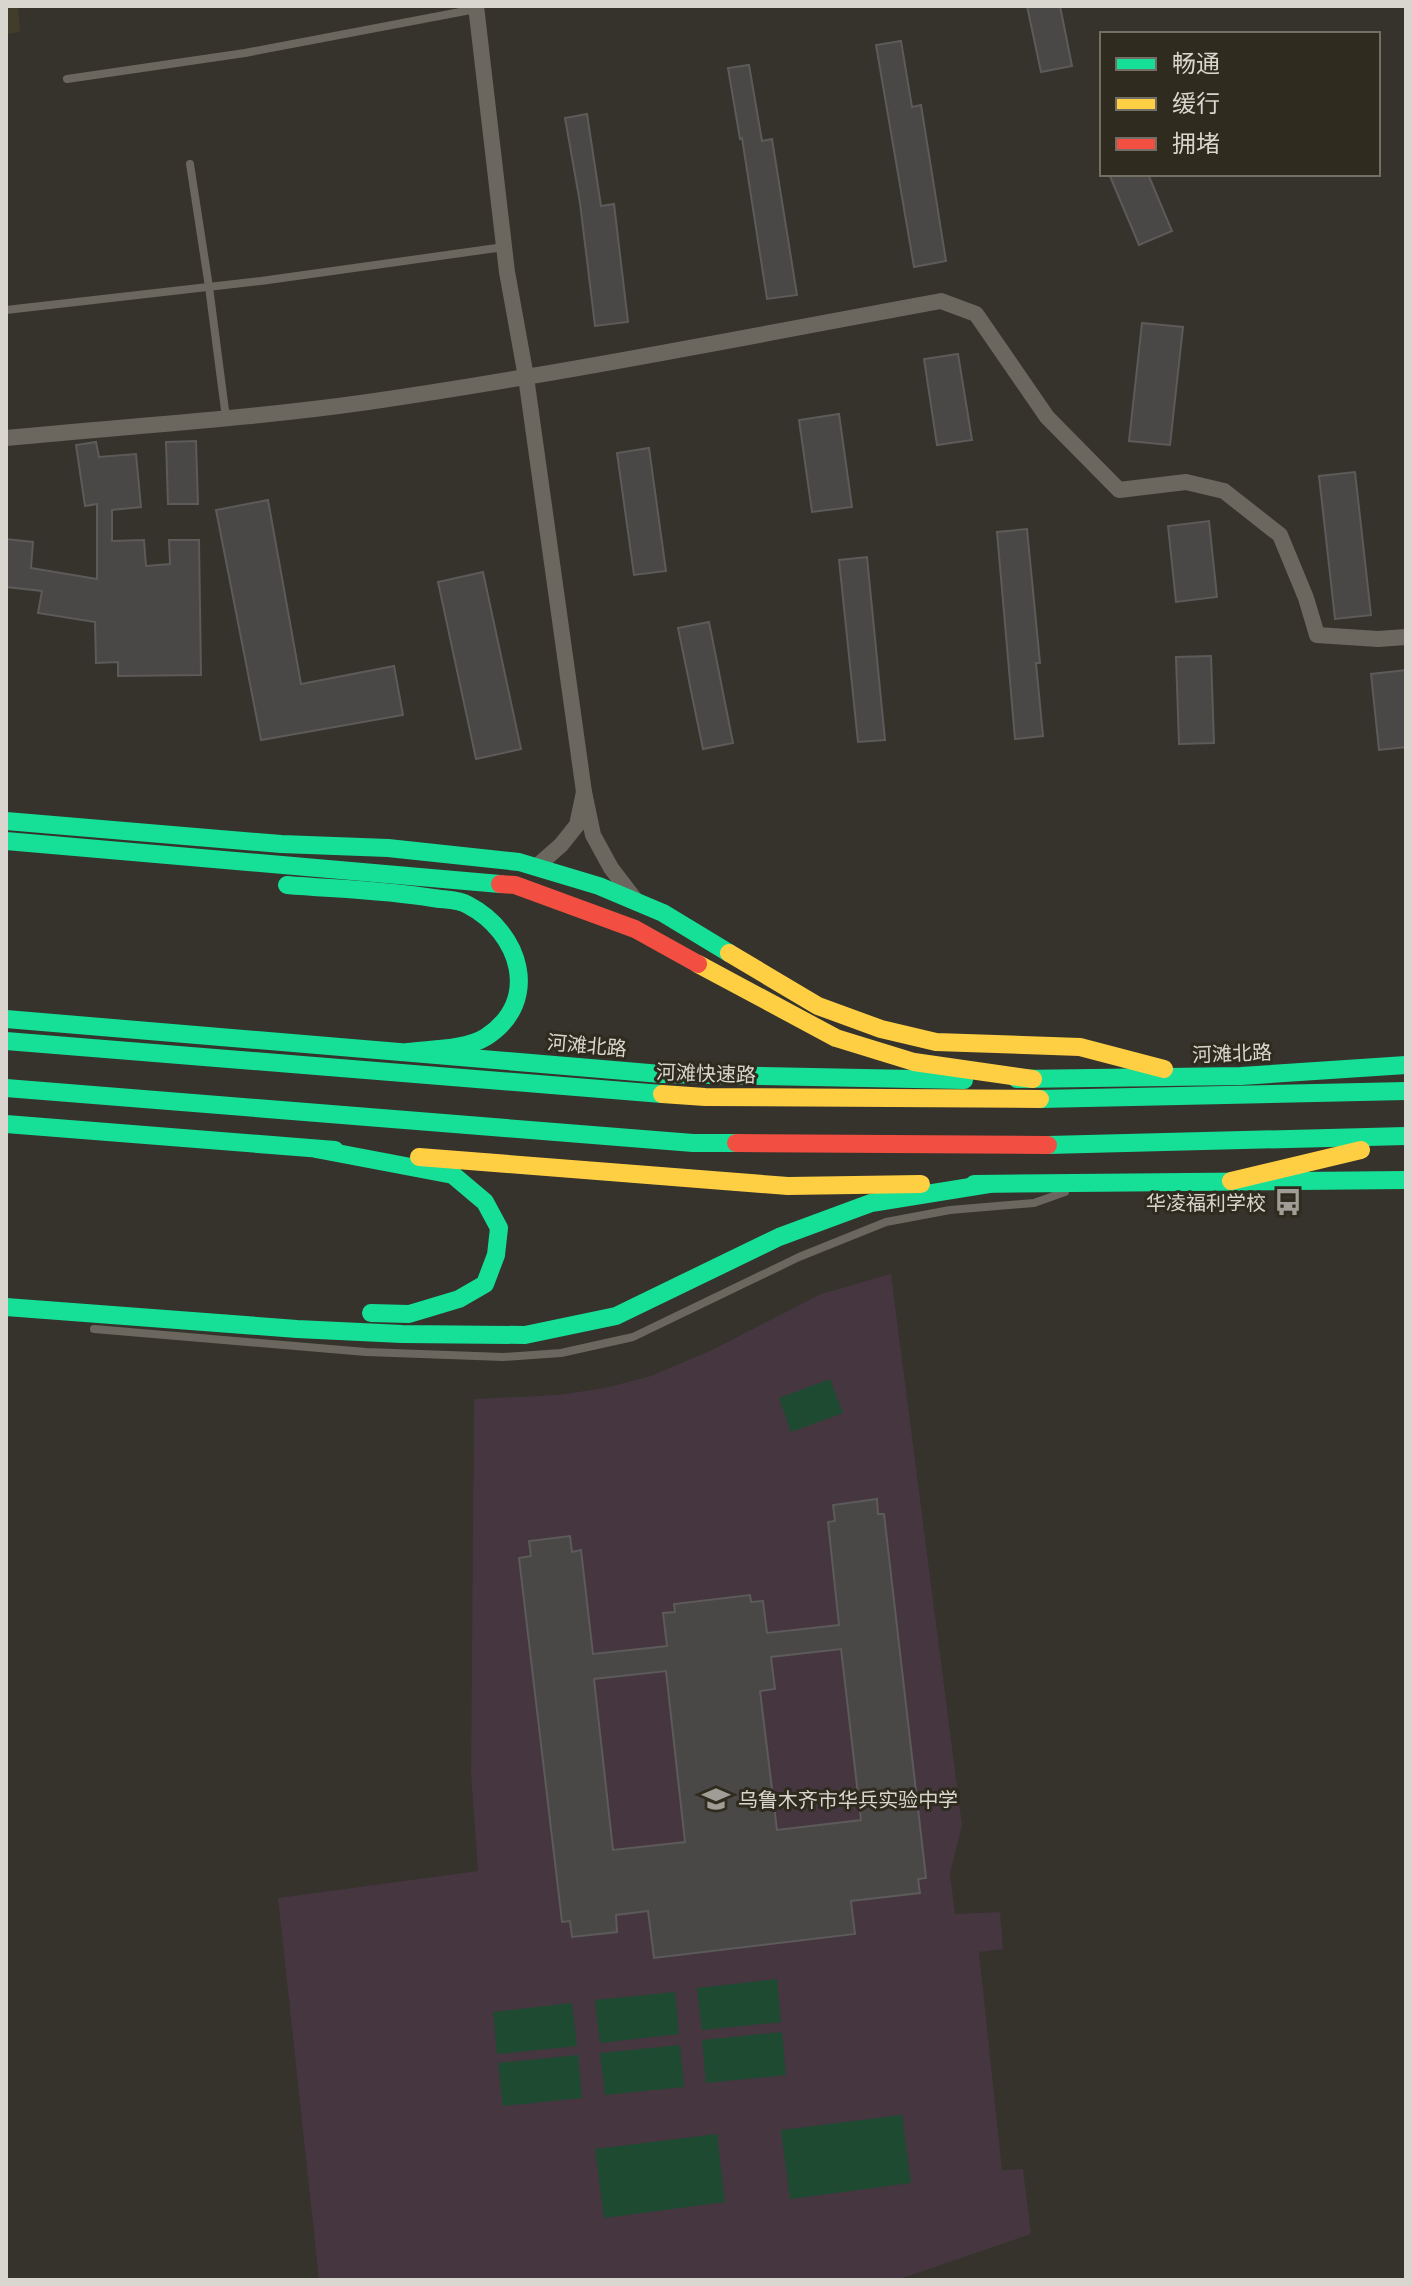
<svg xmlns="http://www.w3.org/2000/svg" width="1412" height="2286" viewBox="0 0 1412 2286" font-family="Manrope,'Noto Sans SC',sans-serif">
  <rect width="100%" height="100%" fill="#35332c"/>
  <polygon fill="#423d2a" points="6,6 18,6 20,32 6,34"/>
  <polygon fill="#453640" points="891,1274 962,1825 950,1874 955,1914 1000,1912 1003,1949 979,1952 1002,2170 1023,2169 1031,2234 897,2280 319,2280 278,1898 478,1871 471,1774 474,1399 558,1395 605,1388 651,1376 712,1350 821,1294"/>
  <g fill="#1e4a32">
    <polygon points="830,1379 843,1413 791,1432 779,1398"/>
    <polygon points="777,1979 781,2022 702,2030 697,1988"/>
    <polygon points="675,1992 679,2034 600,2043 595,2000"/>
    <polygon points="572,2003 577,2046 497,2054 493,2012"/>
    <polygon points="782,2032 786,2075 706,2083 702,2040"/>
    <polygon points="680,2045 684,2087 605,2095 600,2053"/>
    <polygon points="578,2055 582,2098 503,2106 498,2063"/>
    <polygon points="902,2115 911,2183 790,2199 781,2130"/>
    <polygon points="717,2134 725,2202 604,2218 595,2149"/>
  </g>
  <g fill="#4a4847" stroke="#5d5a5a" stroke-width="2" fill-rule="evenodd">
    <polygon points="1027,6 1060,6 1072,66 1041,72"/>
    <polygon points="901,41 912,107 921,105 946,261 914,267 876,45"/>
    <polygon points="749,65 762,141 772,139 797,295 767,299 742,138 740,139 728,68"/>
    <polygon points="587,114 601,206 614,204 628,322 595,326 580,203 565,118"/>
    <polygon points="1109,174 1148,174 1172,231 1139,245"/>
    <polygon points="1142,323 1183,327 1170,445 1129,441"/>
    <polygon points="958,354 972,440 937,445 924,359"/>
    <polygon points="839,414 852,507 812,512 799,420"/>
    <polygon points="196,441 198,504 168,504 166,442"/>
    <polygon points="96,442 99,457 136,454 141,507 112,510 112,541 144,540 146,566 170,564 169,540 199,540 201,675 118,676 118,662 96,663 95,622 38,613 42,591 6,587 6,539 33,542 31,568 97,579 97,504 85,506 76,445"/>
    <polygon points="649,448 666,571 634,575 617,453"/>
    <polygon points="1355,472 1371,615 1335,619 1319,476"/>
    <polygon points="268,500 301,684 394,666 403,715 261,740 216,510"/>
    <polygon points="1209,521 1217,597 1176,602 1168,526"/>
    <polygon points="1027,529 1040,663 1036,663 1043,736 1015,739 997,532"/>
    <polygon points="867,557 885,740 858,742 839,560"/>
    <polygon points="483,572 521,749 476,759 438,582"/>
    <polygon points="709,622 733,743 703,749 678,628"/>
    <polygon points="1211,656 1214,743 1179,744 1176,657"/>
    <polygon points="1406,670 1406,747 1379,750 1371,674"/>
    <path d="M877 1499 878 1514H884L926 1878 918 1879 920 1893 851 1901 855 1934 654 1958 648 1911 616 1915 617 1932 572 1937 570 1921 562 1922 519 1558 531 1556 529 1541 570 1536 572 1552 581 1550 593 1654 667 1646 663 1613 675 1612 674 1604 750 1595 751 1602 763 1601 767 1633 839 1625 828 1522 835 1521 833 1505ZM841 1649 861 1820 777 1830 760 1691 775 1689 771 1657ZM666 1671 685 1842 613 1850 594 1679Z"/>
  </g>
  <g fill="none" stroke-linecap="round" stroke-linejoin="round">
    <g stroke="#6b675e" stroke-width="8">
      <polyline points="67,79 245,53 476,9"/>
      <polyline points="190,164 209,287 226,418"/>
      <polyline points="6,310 261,281 504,247"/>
      <polyline points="94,1329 366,1352 503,1357 561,1353 633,1337 799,1257 886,1222 950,1210 1034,1203 1065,1192"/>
    </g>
    <g stroke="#6b675e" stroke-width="16">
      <polyline points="476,6 507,272 526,377 584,792"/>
      <path d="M6 438C127 426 248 419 368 402 560 374 751 336 941 301L976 314 1047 417 1119 490 1186 482 1224 491 1280 535 1306 598 1317 635 1378 639 1406 637"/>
      <polyline points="536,867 561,845 577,825 584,792 593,835 611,868 634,898"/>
    </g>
    <g stroke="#16e098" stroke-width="18">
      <polyline points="6,821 281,844 388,848 519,862 599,886 663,913 729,953"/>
      <polyline points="6,841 500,884"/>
      <path d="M287 885C336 889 384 890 433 898 444 900 458 899 468 905 520 932 542 1001 486 1037 465 1050 431 1049 408 1052"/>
      <polyline points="6,1019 661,1074 964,1080"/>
      <polyline points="6,1041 662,1094"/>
      <polyline points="1017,1079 1241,1076 1406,1065"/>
      <polyline points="6,1088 693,1143 736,1143"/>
      <polyline points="1040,1099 1406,1091"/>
      <polyline points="6,1124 335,1150"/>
      <polyline points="1048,1145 1406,1136"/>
      <polyline points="316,1149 453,1175 485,1202 499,1228 496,1255 485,1284 459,1299 409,1314 371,1313"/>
      <polyline points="974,1184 1406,1180"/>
      <polyline points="6,1307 297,1329 402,1334 525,1335 616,1316 779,1237 871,1203 989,1184"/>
    </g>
    <g stroke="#ffcf43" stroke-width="18">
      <polyline points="729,953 818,1006 881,1029 936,1042 1080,1047 1164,1069"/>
      <polyline points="698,964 836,1038 914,1062 1033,1079"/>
      <polyline points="662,1094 705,1097 1040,1099"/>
      <polyline points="419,1157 788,1186 921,1184"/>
      <polyline points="1231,1181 1361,1150"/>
    </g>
    <g stroke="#f24e42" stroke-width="18">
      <polyline points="500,884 515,885 635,929 698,964"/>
      <polyline points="736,1143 1048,1145"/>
    </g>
  </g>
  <defs>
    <g id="bus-bare" transform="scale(2.16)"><path d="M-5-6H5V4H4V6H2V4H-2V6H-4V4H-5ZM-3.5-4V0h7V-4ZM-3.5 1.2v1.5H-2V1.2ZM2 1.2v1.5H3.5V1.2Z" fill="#9f9d95" stroke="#2f2b1e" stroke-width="2.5" paint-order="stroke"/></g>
    <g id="school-bare" transform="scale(2.16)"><path d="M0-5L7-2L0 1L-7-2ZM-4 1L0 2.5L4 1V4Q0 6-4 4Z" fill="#9f9d95" stroke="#2f2b1e" stroke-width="2.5" paint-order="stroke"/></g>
  </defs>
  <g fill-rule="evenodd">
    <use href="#bus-bare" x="1288" y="1202"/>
    <use href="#school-bare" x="716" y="1799"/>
  </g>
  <g text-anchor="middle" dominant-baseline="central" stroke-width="6" stroke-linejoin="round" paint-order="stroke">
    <g font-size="20" fill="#d8d6ce" stroke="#2f2b1e">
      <text transform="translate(587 1045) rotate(5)">河滩北路</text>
      <text transform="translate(1232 1053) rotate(-2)">河滩北路</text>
      <text transform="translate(706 1073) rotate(2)">河滩快速路</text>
    </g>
    <g font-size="20" fill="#d8d6ce" stroke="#2f2b1e" text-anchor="end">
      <text x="1266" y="1202">华凌福利学校</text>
      <text x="738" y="1799" text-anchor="start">乌鲁木齐市华兵实验中学</text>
    </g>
  </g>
  <rect width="1412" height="2286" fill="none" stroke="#d8d6ce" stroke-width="16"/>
  <rect x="1100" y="32" width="280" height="144" fill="#2f2b1e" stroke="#736f64" stroke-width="2"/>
  <rect x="1116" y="58" width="40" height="12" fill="#16e098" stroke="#736f64" stroke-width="2"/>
  <text x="1172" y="72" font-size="24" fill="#d8d6ce">畅通</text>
  <rect x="1116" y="98" width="40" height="12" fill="#ffcf43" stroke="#736f64" stroke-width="2"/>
  <text x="1172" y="112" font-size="24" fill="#d8d6ce">缓行</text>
  <rect x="1116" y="138" width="40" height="12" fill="#f24e42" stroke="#736f64" stroke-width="2"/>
  <text x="1172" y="152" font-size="24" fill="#d8d6ce">拥堵</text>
</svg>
